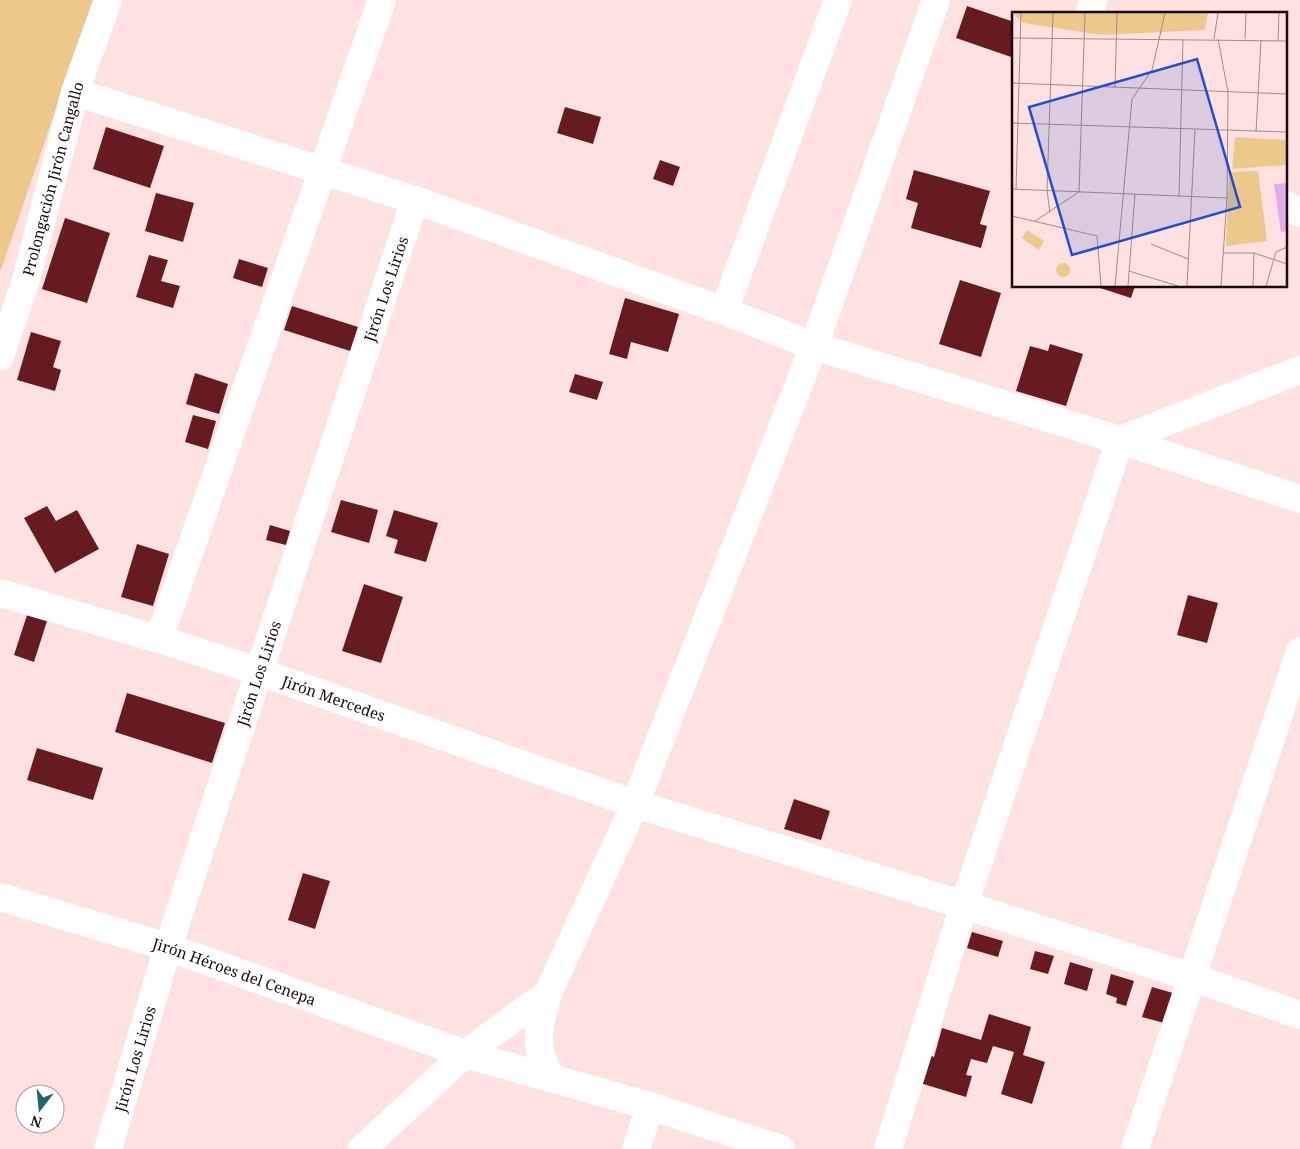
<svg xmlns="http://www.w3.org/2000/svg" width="1300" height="1149" viewBox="0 0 1300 1149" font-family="'Noto Serif',serif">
  <rect width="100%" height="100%" fill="#fee1e0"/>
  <polygon fill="#ecc98a" points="0,0 93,0 1,270 0,269"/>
  <g fill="#651b1f">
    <polygon points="967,6 1014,22 1014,58 956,38"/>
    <polygon points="565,107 601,117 593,144 557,133"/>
    <polygon points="106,127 164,146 150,188 93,169"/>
    <polygon points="660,160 680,167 673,186 653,179"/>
    <polygon points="914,170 990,191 980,224 987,226 981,248 911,228 918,203 906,199"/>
    <polygon points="156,193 194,203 183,242 145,231"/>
    <polygon points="65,218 110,233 87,303 42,289"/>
    <polygon points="149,255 168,260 161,281 180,286 173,308 136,297"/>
    <polygon points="239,259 268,268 262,287 233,278"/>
    <polygon points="960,280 1001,293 981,357 939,344"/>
    <polygon points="1094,286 1135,286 1131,298"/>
    <polygon points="625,298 679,314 668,352 631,342 627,359 609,354"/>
    <polygon points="292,306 358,327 350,351 284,330"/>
    <polygon points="31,332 61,341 53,367 61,370 55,391 17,380"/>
    <polygon points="1050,344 1083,354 1066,406 1016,391 1030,346 1048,351"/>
    <polygon points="195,373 228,384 219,414 186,404"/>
    <polygon points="575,374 603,382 597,400 569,392"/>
    <polygon points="193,415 216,421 208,449 185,442"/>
    <polygon points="341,500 378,510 369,543 331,532"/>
    <polygon points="47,506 56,521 77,510 99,549 55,573 24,518"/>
    <polygon points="394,510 438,523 426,562 394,553 398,540 386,536"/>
    <polygon points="270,525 290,531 286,545 266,540"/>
    <polygon points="137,544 169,554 153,606 121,597"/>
    <polygon points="364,584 403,597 381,663 342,651"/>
    <polygon points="1188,595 1218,603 1207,643 1177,635"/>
    <polygon points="27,615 47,621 34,662 14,655"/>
    <polygon points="127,693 225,723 212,763 115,732"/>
    <polygon points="37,748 103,768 93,800 27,780"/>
    <polygon points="794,799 830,811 821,840 784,829"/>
    <polygon points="303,873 330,881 315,929 288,920"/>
    <polygon points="972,932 1003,941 998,957 967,948"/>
    <polygon points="1035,951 1054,956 1048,974 1030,969"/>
    <polygon points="1070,962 1093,969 1087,991 1064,984"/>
    <polygon points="1111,974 1134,981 1126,1006 1116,1003 1117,998 1106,994"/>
    <polygon points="1152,987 1173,993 1164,1023 1142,1017"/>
    <polygon points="989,1014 1031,1027 1023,1055 1045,1062 1032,1104 1001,1094 1014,1052 993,1046 987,1063 971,1059 966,1075 972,1076 966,1097 920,1083 929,1055 934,1057 942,1028 981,1040"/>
  </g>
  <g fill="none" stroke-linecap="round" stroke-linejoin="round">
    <g stroke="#fff" stroke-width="28">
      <polyline points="1090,14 1093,0"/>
      <polyline points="75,92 415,200 724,311 814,346 1120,440 1300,499"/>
      <polyline points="1286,205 1300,213"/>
      <polyline points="724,311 838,0"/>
      <path id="s1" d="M0 357 26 280 75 92 108 0"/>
      <path id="s2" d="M0 593 159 639 257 671 635 804 964 905 1191 977 1300 1015"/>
      <polyline points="159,639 382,0"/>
      <path id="s3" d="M0 897 168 947 465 1054 650 1106 781 1149"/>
      <path d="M548 993C539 1029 531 1044 552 1079"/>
      <path id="s4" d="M108 1149 168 947 415 200"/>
      <polyline points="362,1149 465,1054 548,993 635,804 814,346 936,0"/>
      <polyline points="636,1149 650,1106"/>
      <polyline points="888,1149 964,905 1120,440 1300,370"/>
      <polyline points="1135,1149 1300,651"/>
    </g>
  </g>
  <g text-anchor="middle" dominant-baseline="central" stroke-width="5" stroke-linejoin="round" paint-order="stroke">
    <g font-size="15" fill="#1a0b0b" stroke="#fff">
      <text stroke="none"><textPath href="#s1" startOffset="186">Prolongación Jirón Cangallo</textPath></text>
      <text stroke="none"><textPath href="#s4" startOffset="904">Jirón Los Lirios</textPath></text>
      <text stroke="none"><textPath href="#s4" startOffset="499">Jirón Los Lirios</textPath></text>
      <text stroke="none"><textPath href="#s2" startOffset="350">Jirón Mercedes</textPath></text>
      <text stroke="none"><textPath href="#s3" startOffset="246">Jirón Héroes del Cenepa</textPath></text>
      <text stroke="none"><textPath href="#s4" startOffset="94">Jirón Los Lirios</textPath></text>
    </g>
  </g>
  <g transform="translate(1012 12)">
    <rect width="275" height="275" fill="#fee1e0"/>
    <path d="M0 1H196L193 18 89 23 12 11ZM223 125 275 128V153L220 157ZM246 159 255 229 214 234 217 160ZM15 218 32 229 27 238 10 226ZM44 258a7 7 0 1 1 14 0a7 7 0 1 1-14 0Z" fill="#ecc98a"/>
    <path d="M275 171V219L269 220 262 172Z" fill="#e2acec"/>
    <path fill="none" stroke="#a38b8b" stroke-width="1" d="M0 26 275 29M202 27 206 1M206 27 216 80 215 186 209 274M233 27 234 1M266 29 267 1M0 71 275 82M103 76 105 1M0 111 275 120M244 120 249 28M0 177 215 186M4 178 9 1M167 184 171 27M38 201 35 178 41 1M0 204 85 224 89 274M23 209 67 180 73 1M139 232 176 247M211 241H242L275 252M117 259 166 274M103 274 120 87 140 58 153 1M116 274 123 182M175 274 183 118M241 274 242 241M254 274 264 240 275 235"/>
    <path fill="#1d4ed8" fill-opacity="0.15" stroke="#1d4ed8" stroke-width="2.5" d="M185 47 228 195 60 243 17 95Z"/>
    <rect width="275" height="275" fill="none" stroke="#1a0b0b" stroke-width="2.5"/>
  </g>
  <g transform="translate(40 1109) rotate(196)"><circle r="24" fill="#ffffff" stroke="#a39d9d"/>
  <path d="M0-4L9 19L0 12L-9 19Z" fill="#1a676c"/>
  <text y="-8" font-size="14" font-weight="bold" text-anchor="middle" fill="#1a0b0b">N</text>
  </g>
</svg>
